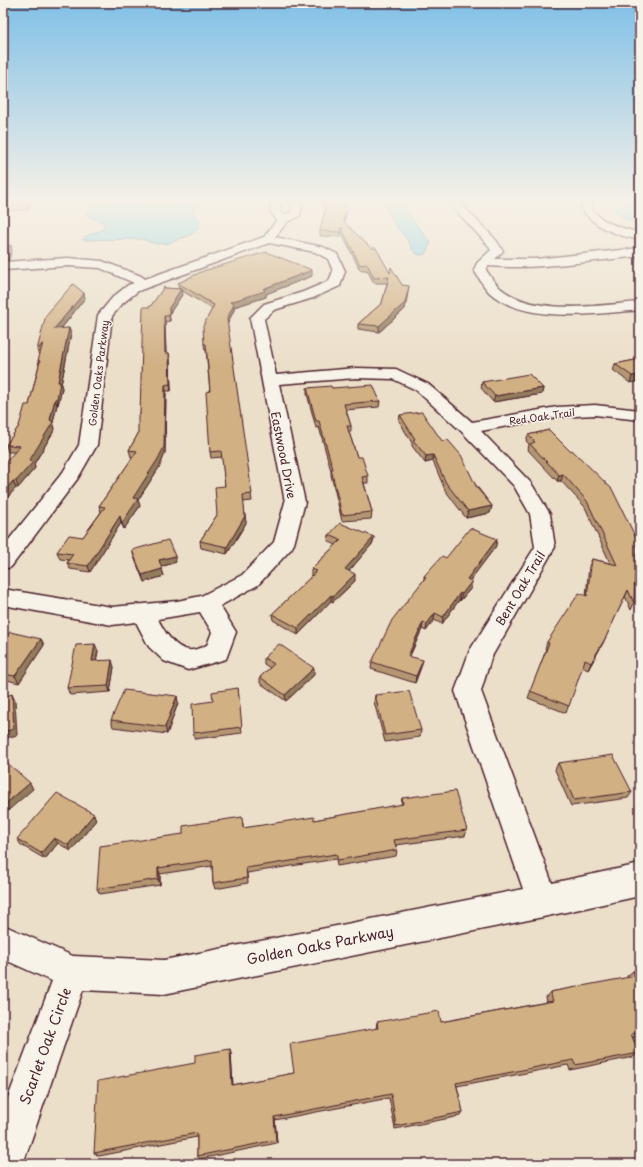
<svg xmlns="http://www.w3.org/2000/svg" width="643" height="1167" viewBox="0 0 643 1167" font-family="'Playpen Sans',sans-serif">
  <rect width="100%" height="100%" fill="#ecdfca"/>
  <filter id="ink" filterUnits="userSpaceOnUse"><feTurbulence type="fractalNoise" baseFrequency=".025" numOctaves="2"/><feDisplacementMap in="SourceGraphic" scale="8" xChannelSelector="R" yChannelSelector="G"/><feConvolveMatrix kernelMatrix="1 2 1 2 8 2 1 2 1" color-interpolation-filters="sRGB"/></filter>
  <g filter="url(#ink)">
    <g fill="#86d3e6" stroke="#6e8b9b">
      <path d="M102 202H202L196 205 193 213 200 221 198 228 190 235 169 243 156 244 142 239 82 240 86 236 104 229V223L87 215C90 207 94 203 102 202Z"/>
      <polygon points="640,204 640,224 625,219 616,212 616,209 618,207"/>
      <polygon points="400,205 402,206 431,243 424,255 417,254 413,250 407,239 395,224 385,206"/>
    </g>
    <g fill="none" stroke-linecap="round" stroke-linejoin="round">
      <g stroke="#4a1f2b" stroke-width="3">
        <g id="minor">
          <path d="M270 202H280L281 212 284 215 291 212 292 206 290 202H300L302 206 300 216 287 222 275 237 323 247 337 254 345 271 340 286 313 298 274 310 264 319 276 375 356 368 396 369 428 384 472 422 557 407 595 405 640 410V420L595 415 557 417 481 431 531 483 550 514 555 547 491 658 481 691 552 883 640 864V896L543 917 164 994 83 990 23 1164H3V1111L52 981 3 959V925L73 956 164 960 523 889 455 691 470 650 535 547 530 514 514 486 462 432 416 390 393 379 356 378 279 384 305 502 294 544 291 549 258 585 220 606 236 632 226 659 188 670 164 661 149 647 136 622 112 625 3 605V589L112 607 177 601 201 596 242 575 274 542 285 502 250 318 264 304 303 292 329 281 333 271 328 259 315 252 269 243 138 291 123 303 112 316 97 445 78 478 11 567 3 569V547L63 472 79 445 98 315 113 297 128 285 134 283 100 268 68 266 3 270V262L68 258 102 261 141 276 145 279 264 237 277 220 271 213ZM200 612 212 632 207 645C202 647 194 651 189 650 175 649 163 630 158 619Z"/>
          <path d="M448 202H459L496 240 503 251 495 259H535L640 248V256C590 261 539 270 488 266L486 270C490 276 494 282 499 287 533 317 599 305 640 302V310C597 314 525 324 490 293 483 286 479 278 474 270L477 263 491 250 487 244Z"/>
          <path d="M583 202H593L591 208C602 224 623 228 640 233V240C617 235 594 228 581 208Z"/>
        </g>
      </g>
      <use href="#minor" fill="#f7f3e8" fill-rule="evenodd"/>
    </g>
    <g fill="#b49772" stroke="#4a1f2b">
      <polygon points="31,202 28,210 4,211 3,207 3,205"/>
      <polygon points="321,202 342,202 346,215 344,222 390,273 408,291 405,309 379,332 358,329 358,324 382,303 387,283 374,283 367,270 360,270 341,232 340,237 320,236 320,231 325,210"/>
      <polygon points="312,276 266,294 266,297 234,307 234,310 227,324 252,501 243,502 246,523 227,554 201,548 200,541 217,515 225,486 222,457 211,458 210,452 210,391 206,350 205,350 204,344 212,309 181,290 182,295 169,314 170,321 165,322 166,353 169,353 170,359 171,391 166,391 165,453 160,466 138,500 140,506 124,529 121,523 90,572 70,569 67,563 69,560 60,559 57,552 83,537 101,512 99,506 133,457 131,457 129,450 138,434 140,415 150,307 164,288 180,289 179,289 178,283"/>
      <polygon points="85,298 61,329 69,328 71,334 61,385 62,388 58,405 57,405 53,422 55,429 34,464 35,468 18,488 16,488 3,502 15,452 8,452 6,445 19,426 29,405 39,365 38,361 40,355 39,356"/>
      <polygon points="640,359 640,381 630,383 613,370 615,364"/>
      <polygon points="482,382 543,388 542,394 493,402 481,388"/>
      <polygon points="307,388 332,388 380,401 379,407 346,410 351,426 351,432 349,432 357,457 368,476 368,483 364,483 372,512 371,519 342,521 331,475 331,471 319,427 316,428 307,394"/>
      <polygon points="400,415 442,441 492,506 490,513 466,518 445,490 433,461 425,463 412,446 412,443 399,421"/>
      <polygon points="549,430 636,569 638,569 635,575 634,603 631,610 625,596 603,643 588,670 582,667 566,713 528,698 546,650 545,649 547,642 586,596 589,566 592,559 610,563 585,507 561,481 557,481 528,450 529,444 526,441 528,435"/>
      <polygon points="329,535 374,537 373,543 349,571 355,581 333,602 331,601 298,635 273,620 272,614 312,576 311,575 311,569 336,545 328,541"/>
      <polygon points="496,546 470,580 472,581 471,588 460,601 459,600 442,624 434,620 426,631 422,629 410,656 421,667 415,683 371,669 372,662 424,579 424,576 446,558"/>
      <polygon points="132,550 176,562 161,567 164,576 144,582 134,557"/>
      <polygon points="41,639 44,645 19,683 3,679 3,641"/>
      <polygon points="98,651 96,661 114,667 110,692 70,695 67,688"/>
      <polygon points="264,658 314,675 286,701 260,683 260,677 270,668 264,664"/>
      <polygon points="238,688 242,733 195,739 193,733"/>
      <polygon points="375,695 421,730 420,737 385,742 374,702"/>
      <polygon points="177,696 178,703 167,734 113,727 111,720"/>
      <polygon points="558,763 632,792 628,798 571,806 555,770"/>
      <polygon points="402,798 467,830 465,836 396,845 397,850 396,856 337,866 336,859 247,873 248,883 215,889 213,883 212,866 160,874 160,885 100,894 97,889 183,834 243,823 243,828 314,820 401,805"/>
      <polygon points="96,820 71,851 58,843 45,859 21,845 17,839"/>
      <polygon points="640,969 640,1036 633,1037 639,1053 633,1057 570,1070 568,1065 457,1086 463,1112 460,1116 395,1129 389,1098 275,1120 277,1143 200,1159 197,1156 197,1137 99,1156 94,1153 195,1063 230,1049 231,1054 233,1085 294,1073 376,1029 377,1022 441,1022 547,1002 546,997 550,992 628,978 627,976 633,971"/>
    </g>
    <g fill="#927b5c" stroke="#4a1f2b">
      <polygon points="28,202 31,202 28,210 27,205"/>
      <polygon points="346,210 346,215 342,226 343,221"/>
      <polygon points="11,245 12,251 9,260 3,262 3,256"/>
      <polygon points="312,270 312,276 266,294 266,297 234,307 234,310 227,325 227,319 230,302"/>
      <polygon points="409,286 405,309 379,332 379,326"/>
      <polygon points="181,289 182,295 169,314 170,321 169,308"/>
      <polygon points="84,293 85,298 56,335 54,329"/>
      <polygon points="164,316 165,322 166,359 165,353"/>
      <polygon points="69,328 71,334 61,385 62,388 58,405 57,399 58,382"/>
      <polygon points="43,343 45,349 39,356 37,350"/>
      <polygon points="169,353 170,359 171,391 170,384"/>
      <polygon points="640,375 640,381 630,383 632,376"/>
      <polygon points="165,385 166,391 165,453 160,466 138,500 140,506 124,529 122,523"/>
      <polygon points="543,388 542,394 493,402 495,396"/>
      <polygon points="55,399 57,405 53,422 55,429 34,464 35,468 18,488 16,481 50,420"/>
      <polygon points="433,455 433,461 425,463 426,456"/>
      <polygon points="563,474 561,481 557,481 559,475"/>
      <polygon points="13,481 16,488 3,502 3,493"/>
      <polygon points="492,506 490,513 466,518 468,511"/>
      <polygon points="120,516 121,523 90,572 88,566"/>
      <polygon points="245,516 246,523 227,554 227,547"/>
      <polygon points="374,537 373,543 345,576 345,569"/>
      <polygon points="497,539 496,546 466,586 467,579"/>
      <polygon points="175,556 176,562 160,567 159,560"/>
      <polygon points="162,569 164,576 144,582 142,575"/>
      <polygon points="355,574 355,581 333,602 333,596"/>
      <polygon points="472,581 471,588 460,601 462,594"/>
      <polygon points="628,590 603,643 588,670 591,663"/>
      <polygon points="460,593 459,600 442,624 443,617"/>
      <polygon points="331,595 331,601 298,635 298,628"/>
      <polygon points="435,613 434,620 426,631 427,624"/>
      <polygon points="423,622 422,629 407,662 408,656"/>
      <polygon points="41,639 44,645 19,683 15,676"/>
      <polygon points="95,644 98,651 95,668 92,661"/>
      <polygon points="112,660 114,667 110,692 108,686"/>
      <polygon points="423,660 421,667 415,683 416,676"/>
      <polygon points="314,668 314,675 286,701 285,695"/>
      <polygon points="12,694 15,701 17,735 3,739 3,732"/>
      <polygon points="177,696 178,703 167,734 165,727"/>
      <polygon points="30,783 33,789 3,815 3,806"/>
      <polygon points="94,814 96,820 71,851 68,845"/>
      <polygon points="54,838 58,843 45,859 41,853"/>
      <polygon points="158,868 160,874 160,885 158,879"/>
      <polygon points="230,1049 231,1054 233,1089 232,1085"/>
      <polygon points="274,1117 275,1120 277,1143 276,1140"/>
    </g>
    <g fill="#d1b084" stroke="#4a1f2b">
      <polygon points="5,202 28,202 27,205 3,206"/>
      <polygon points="324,202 342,202 346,210 343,221 371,248 376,248 390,273 391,267 402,285 409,286 405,303 379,326 358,324 382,303 389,277 374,278 367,264 360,265 341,227 340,232 320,231 326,206"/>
      <polygon points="11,245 7,255 3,256 3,246"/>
      <polygon points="266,252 312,270 263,289 265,291 230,302 234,304 227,319 252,494 243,495 245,516 227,547 200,541 217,515 215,487 225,486 221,451 210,452 206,392 210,391 206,344 204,344 203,326 214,305 178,283 203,271"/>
      <polygon points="73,284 84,293 54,329 69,328 58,382 60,382 57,399 55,399 50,420 53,422 29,461 33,462 16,481 13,481 3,493 3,465 20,446 6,445 19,426 25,405 29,405 40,361 38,361 43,343 37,350 46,315"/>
      <polygon points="164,287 164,288 181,289 169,308 169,316 164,316 165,353 169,353 170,384 165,385 164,447 158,459 133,498 138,499 122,523 120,516 88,566 67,563 73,554 57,552 69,535 83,537 105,507 99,506 137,451 129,450 138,434 138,415 140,415 143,307 150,307"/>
      <polygon points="640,359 640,375 632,376 615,364"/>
      <polygon points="529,374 543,388 495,396 482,382"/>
      <polygon points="373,385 380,401 344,404 351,426 347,426 357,457 362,457 368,476 362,477 372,512 342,515 331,469 333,469 319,421 316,421 307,388 331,386 332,388"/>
      <polygon points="422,412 442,441 448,440 461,455 477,488 492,506 468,511 446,483 433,455 426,456 413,440 415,439 400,415"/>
      <polygon points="549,430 570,451 572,450 612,489 637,540 636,569 638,569 635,574 634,603 628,590 606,637 591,663 585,660 569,706 530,691 549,643 547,642 579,593 587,596 592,559 617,565 587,501 563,474 559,475 530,444 535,442 528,435"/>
      <polygon points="340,523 374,537 345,569 355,574 333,596 331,595 298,628 272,614 317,571 311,569 341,540 329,535"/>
      <polygon points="470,528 497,539 467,579 472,581 462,594 460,593 443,617 435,613 427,624 423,622 408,656 423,660 416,676 372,662 392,620 426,577 424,576 442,556 446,558"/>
      <polygon points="168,540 175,556 159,560 162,569 142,575 132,550"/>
      <polygon points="10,632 41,639 15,676 3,674 3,641"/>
      <polygon points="95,644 92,661 112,660 108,686 67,688 76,645"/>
      <polygon points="279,644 314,668 285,695 260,677 274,664 264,658"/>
      <polygon points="238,688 242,727 193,733 192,704 213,701 212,692"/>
      <polygon points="124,690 177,696 165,727 111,720"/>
      <polygon points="409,691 421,730 385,735 375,695"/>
      <polygon points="12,694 14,729 3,732 3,697"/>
      <polygon points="613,755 632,792 574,800 558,763"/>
      <polygon points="3,759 30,783 3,806"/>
      <polygon points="455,791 467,830 394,840 397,850 338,860 336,854 246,868 247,878 213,883 212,860 158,868 158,879 97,889 100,846 183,834 183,826 242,817 243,828 314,817 314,820 403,804 402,798"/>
      <polygon points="57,793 94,814 68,845 54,838 41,853 17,839"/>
      <polygon points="640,969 640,1032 631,1034 639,1053 575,1065 573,1060 456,1083 463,1112 396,1126 391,1094 274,1117 276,1140 197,1156 197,1133 94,1153 98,1081 195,1063 195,1055 230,1049 232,1085 294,1073 290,1044 378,1028 377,1022 439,1011 441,1022 553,1001 550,992 635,976 633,971"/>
    </g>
  </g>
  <linearGradient id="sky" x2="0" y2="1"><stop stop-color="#81c0e7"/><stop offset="0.55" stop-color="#f6f1e7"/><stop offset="1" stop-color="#f6f1e7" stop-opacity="0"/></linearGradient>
  <rect width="643" height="365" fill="url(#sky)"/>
  <g text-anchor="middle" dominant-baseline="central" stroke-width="3" stroke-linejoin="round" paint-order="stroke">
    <g font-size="10" fill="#4a1f2b" stroke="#f7f3e8">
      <text transform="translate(98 373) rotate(-83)">Golden Oaks Parkway</text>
      <text transform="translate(542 416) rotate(-8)">Red Oak Trail</text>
    </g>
    <g font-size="12" fill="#4a1f2b" stroke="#f7f3e8">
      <text transform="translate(284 455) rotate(79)">Eastwood Drive</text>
      <text transform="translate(520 588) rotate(-59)">Bent Oak Trail</text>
    </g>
    <g font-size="14" fill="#4a1f2b" stroke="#f7f3e8">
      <text transform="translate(320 945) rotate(-11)">Golden Oaks Parkway</text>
      <text transform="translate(45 1046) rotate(-70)">Scarlet Oak Circle</text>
    </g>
  </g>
  <rect width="643" height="1167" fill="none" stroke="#f7f3e8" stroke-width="16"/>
  <rect x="8" y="8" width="627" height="1151" fill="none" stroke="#4a1f2b" stroke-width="1.5" filter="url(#ink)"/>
</svg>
